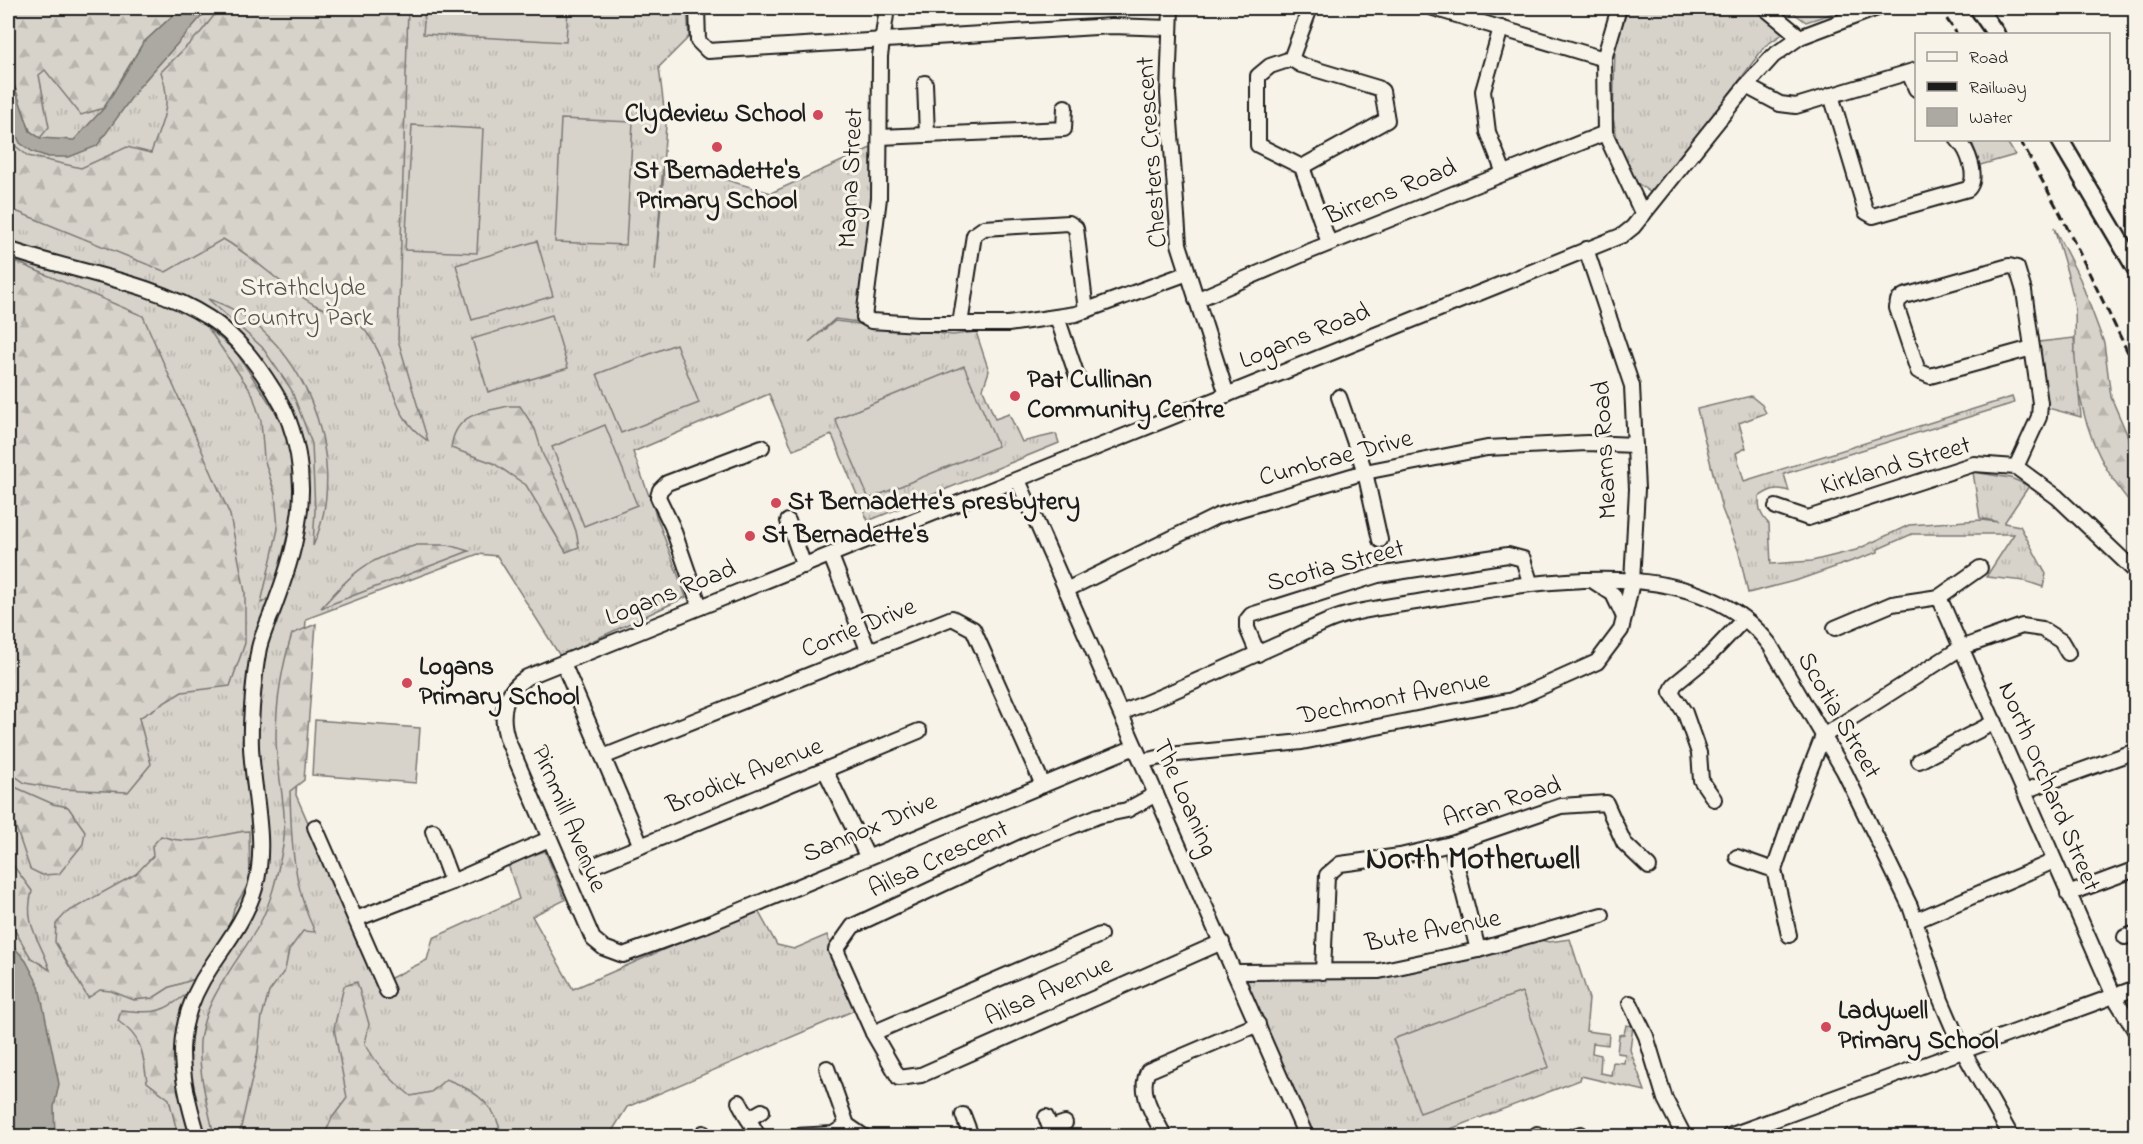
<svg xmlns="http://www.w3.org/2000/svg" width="2143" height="1144" viewBox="0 0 2143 1144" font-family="'Indie Flower',sans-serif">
  <defs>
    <pattern id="grass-tufts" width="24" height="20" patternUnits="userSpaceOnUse" patternTransform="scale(1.5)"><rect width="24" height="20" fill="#d7d3cb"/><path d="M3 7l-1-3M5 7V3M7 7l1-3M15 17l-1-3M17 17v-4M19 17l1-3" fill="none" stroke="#b8b5ae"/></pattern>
    <pattern id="forest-firs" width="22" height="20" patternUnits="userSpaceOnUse" patternTransform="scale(1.5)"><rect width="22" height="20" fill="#d7d3cb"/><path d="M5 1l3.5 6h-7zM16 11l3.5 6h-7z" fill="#b8b5ae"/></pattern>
  </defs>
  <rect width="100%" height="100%" fill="#f7f3e8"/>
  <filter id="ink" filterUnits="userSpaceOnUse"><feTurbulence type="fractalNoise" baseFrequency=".0167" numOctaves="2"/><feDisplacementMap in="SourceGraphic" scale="12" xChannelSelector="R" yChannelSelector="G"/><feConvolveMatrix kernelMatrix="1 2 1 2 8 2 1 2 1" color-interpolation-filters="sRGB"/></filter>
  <g filter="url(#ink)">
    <g fill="url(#grass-tufts)" stroke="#7a7874" stroke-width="1.5">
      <path d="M8 8H687L689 37 659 67 666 125 655 271 665 162 771 193 873 147C876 210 869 261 858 322L835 319 809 342 835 321 953 335 976 332 989 371 983 389 995 419 1009 414 1022 442 1056 434 1059 443 868 521 832 435 793 450 769 394 633 452 686 597 560 656 497 556 478 554 306 619 296 795 379 984 427 960 433 938 519 899 508 864 545 851 565 900 532 916 573 989 757 909 777 945 794 949 827 935 855 1010 627 1107 609 1136H8Z"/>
      <polygon points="1628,8 1754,8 1787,31 1765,46 1654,195 1633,180 1618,143 1613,118 1615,48"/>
      <polygon points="1787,8 1835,8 1837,12 1806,22"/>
      <polygon points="1971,140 2006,140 2015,155 1977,166 1978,158"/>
      <polygon points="2074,338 2081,417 2048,408 2039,342"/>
      <path d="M1751 396 1762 405 1766 413 1739 423 1746 448 1736 453 1744 481 2012 397 2014 403 1784 474 1789 491C1776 487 1770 489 1759 497 1759 509 1760 515 1769 524L1771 564 1812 561 1856 550 1909 525 1981 520 1998 522 1980 518 1973 472 2011 478 2029 486 2004 523 2020 526 2046 574 2043 587 2025 581 1986 577 2014 534H1912L1878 549V552L1798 580 1748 593 1739 552 1722 509 1697 409Z"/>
      <polygon points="1529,937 1549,942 1570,939 1589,999 1586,1031 1609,1034 1608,1045 1593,1043 1592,1053 1601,1055 1600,1073 1611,1075 1613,1062 1624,1063 1625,1054 1617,1053 1619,1035 1624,1034 1626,1025 1633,1026 1630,1050 1645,1091 1581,1076 1580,1080 1432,1136 1314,1136 1246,988 1247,980 1253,978 1339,976"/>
    </g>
    <g fill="url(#forest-firs)" stroke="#7a7874" stroke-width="1.5">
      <polygon points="8,8 181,8 143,43 104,108 81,115 45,70 39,75 49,127 40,138 30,131 8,68"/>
      <path d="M220 8H408L398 340 428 441C383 412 396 362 361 326 351 315 329 312 315 305 282 287 256 258 223 239L166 272 8 208V140L28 156 81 168 127 147 151 153C162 121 173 106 161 72L201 32Z"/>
      <path d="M2054 228 2080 279 2104 343 2111 397 2135 453V508C2096 464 2079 416 2075 358 2074 340 2077 321 2074 303 2070 277 2061 253 2054 228Z"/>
      <polygon points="14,261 143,316 230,515 245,592 245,643 230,686 182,692 139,718 151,764 128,792 60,789 25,783 8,771 8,284"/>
      <path d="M208 299C302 328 353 458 313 546L315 510 312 444 291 389 262 347Z"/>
      <polygon points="208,328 236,352 286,428 291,445 294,510 271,598 261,603 278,529 275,494 264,458 261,421 252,393"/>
      <path d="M509 406H520L535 429 543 455 557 481 576 531 579 547 566 552 526 485 493 463 451 448C455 414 480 412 509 406Z"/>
      <path d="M417 545H448L469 551 321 608C357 568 366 560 417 545Z"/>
      <path d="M316 624 304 780 290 791C291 840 293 887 315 932L303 931 289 950 285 970 269 992 262 1016 258 1052 239 1136H214C208 1106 198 1074 200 1042 203 1000 239 960 259 925 271 903 277 876 282 851 290 815 276 774 276 738 276 704 282 666 292 634Z"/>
      <polygon points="8,784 53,804 68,807 85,831 83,844 59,874 42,875 30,869 8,804"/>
      <path d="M249 831 250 881 234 908 230 928 195 979 170 987 153 998 134 1000 111 991 100 990 88 998 55 942 56 924 66 913 136 874 153 856 152 846 161 836C198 848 215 833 249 831Z"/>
      <path d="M8 849 12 864 32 891C23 926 40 938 50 970L31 958 8 919Z"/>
      <path d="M357 982 369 1024 365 1044C377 1065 391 1081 411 1096L431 1092 446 1079C473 1089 498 1105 501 1136H324L332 1118 347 1098 334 1028 344 986Z"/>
      <path d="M191 991C186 1005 180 1021 177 1036 171 1070 182 1104 191 1136H178L169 1099 147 1082C143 1054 143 1038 118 1021L121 1010C158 1014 161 1013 191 991Z"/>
    </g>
    <g fill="#d7d3cb" stroke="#7a7874" stroke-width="1.5">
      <polygon points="425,8 568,8 566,42 423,34"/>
      <polygon points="561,119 633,122 626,245 555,242"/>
      <polygon points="412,125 483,129 477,253 405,250"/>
      <polygon points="537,241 553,296 472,320 456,265"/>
      <polygon points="552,315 568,368 488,392 472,339"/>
      <polygon points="676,344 699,403 621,433 597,374"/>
      <polygon points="964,366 998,446 869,499 835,419"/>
      <polygon points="605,425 637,505 584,526 552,447"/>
      <polygon points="315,720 420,728 416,783 312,775"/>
      <polygon points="1522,992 1549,1067 1420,1113 1393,1039"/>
    </g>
    <g fill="#aca9a2" stroke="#72716c" stroke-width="1.5">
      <polygon points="181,8 209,8 139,87 97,146 69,157 49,157 33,152 20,143 8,115 8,68 30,131 40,138 74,140 104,108 143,43"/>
      <polygon points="8,940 26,961 39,986 59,1084 54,1107 55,1136 8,1136"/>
    </g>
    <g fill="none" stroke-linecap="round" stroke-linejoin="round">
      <g stroke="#1c1c1c" stroke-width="18">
        <g id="minor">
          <polyline points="697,8 698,41 708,51 1112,26 1170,28"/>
          <polyline points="887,8 880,56 879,198 864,317 871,321 919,324 1008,324 1076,314 1188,273"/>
          <polyline points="1171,8 1168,94 1179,244 1227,395"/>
          <polyline points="1310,8 1291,59 1270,66 1258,76 1258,145 1302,167 1329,243"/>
          <polyline points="1433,8 1604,59"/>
          <polyline points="1619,8 1604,59 1605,133 1643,215"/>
          <polyline points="1765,8 1800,37"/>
          <polyline points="1501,28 1483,91 1488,132 1504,173"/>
          <polyline points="1291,59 1301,65 1378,88 1382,91 1387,120 1302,167"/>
          <polyline points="1909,73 1916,89"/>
          <polyline points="925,83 927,135"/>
          <polyline points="1746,86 1780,104 1796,106 1916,70"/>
          <path d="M1831 95 1866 212 1873 216 1968 189C1979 177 1968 150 1958 140"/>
          <polyline points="880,137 1064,129 1065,107"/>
          <path d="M8 249C72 272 152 281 209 318 237 336 257 364 274 391 298 429 306 479 298 523 294 552 284 580 274 607 269 620 262 635 259 648 254 674 250 721 251 747 253 793 268 843 255 888 247 916 228 941 212 965 171 1025 178 1069 198 1136"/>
          <polyline points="1196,300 1308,252 1605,133"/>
          <polyline points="1057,317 1078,379"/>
          <polyline points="960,324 974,235 984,228 1069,223 1076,228 1086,311"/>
          <polyline points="1339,397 1365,472 1380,540"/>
          <polyline points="2016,467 2039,417 2040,403 2024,291 2017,268 2009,266 1904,296 1898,301 1897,308 1918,371 1930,376 2032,348"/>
          <polyline points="1018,480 1306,1136"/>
          <polyline points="1776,507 1808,518 1974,464 2016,467 2057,497 2136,572"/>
          <polyline points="788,521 804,566"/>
          <polyline points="831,556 868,650"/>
          <polyline points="1593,581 1613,594 1624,617"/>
          <polyline points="1066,590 1217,516 1365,472 1487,448 1587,443 1635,445"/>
          <polyline points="1939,597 1980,568"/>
          <polyline points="700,607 672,526 658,497 660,490 667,483 762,447"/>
          <polyline points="1835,628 1892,604 1939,597 2114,996 2136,1032"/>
          <polyline points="1258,654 1247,628 1247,620 1251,615 1378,575 1508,555 1523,559 1530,582"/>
          <polyline points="563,663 641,846"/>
          <path d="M1121 713C1174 692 1227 667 1279 644 1301 635 1323 621 1346 615 1376 607 1409 604 1440 598 1539 581 1700 551 1770 645L1844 771 1910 906 1941 1000 1963 1051 2011 1136"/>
          <path d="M1135 747 708 924 623 955 604 948 593 939 508 741C499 715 503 693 527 677L1623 235 1633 227 1746 86 1773 56 1800 37 1877 8"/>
          <polyline points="603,757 952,618 973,629 1043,785"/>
          <polyline points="1142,761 1178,754 1302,742 1512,700 1597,662 1621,630 1624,618 1632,582 1637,489 1632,386 1586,249"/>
          <polyline points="1919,761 1995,722"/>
          <polyline points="825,770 867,856"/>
          <polyline points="2024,791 2136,751"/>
          <polyline points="1156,794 1127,810 1098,816 1033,842 853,926 836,950 873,1033 899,1078 921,1075 1222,942"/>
          <polyline points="1714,799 1701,780 1699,753 1685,713 1671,692 1675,684 1708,657 1744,619"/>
          <polyline points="315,827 387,991"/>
          <polyline points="433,831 452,882"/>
          <polyline points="1451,844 1478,950"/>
          <polyline points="1737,857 1774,870"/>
          <polyline points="590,867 919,731"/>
          <polyline points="2068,894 2136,869"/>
          <polyline points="356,919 452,882 549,839"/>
          <polyline points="1915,921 2054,861"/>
          <polyline points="1789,935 1774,870 1796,805 1823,736 1961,648 2022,626 2042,629 2061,641 2068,653"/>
          <polyline points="2125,937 2136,933"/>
          <polyline points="1234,972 1379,971 1478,950 1602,915"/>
          <polyline points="1323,972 1327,875 1340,864 1400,856 1451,844 1561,806 1606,803 1624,843 1649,867"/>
          <polyline points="1630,1003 1646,1036 1665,1099 1684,1136"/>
          <polyline points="873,1033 1100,935"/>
          <polyline points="827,1068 847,1125 863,1136"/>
          <polyline points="739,1102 758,1136"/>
          <polyline points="963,1115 971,1136"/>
          <polyline points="1046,1117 1053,1136"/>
          <polyline points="748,1119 762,1111"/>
          <polyline points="1050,1128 1065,1123"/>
          <polyline points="1537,1134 1538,1136"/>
          <polyline points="702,1136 703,1133"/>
          <polyline points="795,1136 833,1134 847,1125"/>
          <path d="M1164 1136C1155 1117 1137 1092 1148 1071L1258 1024"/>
          <polyline points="1574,1136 1581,1134"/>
          <polyline points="1729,1136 2136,988"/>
        </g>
      </g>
      <g stroke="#1c1c1c" stroke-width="21">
        <g id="major">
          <polyline points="1978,8 1996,34"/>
          <polyline points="2060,140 2136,269"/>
        </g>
      </g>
      <use href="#minor" stroke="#f7f3e8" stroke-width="14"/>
      <use href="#major" stroke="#f7f3e8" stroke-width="16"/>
      <g stroke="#1c1c1c" stroke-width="3" stroke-dasharray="9 4.5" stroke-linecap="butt">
        <polyline points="1939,8 1957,34"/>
        <polyline points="2020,140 2061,215 2136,369"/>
      </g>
    </g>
  </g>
  <g fill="#d1495b" stroke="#f7f3e8" stroke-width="2">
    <circle cx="818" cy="115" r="6"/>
    <circle cx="717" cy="147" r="6"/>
    <circle cx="1015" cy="396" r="6"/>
    <circle cx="776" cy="503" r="6"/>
    <circle cx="750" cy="536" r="6"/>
    <circle cx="407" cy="683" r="6"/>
    <circle cx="1826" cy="1027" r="6"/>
  </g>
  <g text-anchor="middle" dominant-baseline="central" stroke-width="6" stroke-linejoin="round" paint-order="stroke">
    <g font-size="26" font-weight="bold" fill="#1c1c1c" stroke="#f7f3e8" text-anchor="start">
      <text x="806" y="115" text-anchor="end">Clydeview School</text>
      <text x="717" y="172" text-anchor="middle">St Bernadette's<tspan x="717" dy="30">Primary School</tspan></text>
      <text x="1027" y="381">Pat Cullinan<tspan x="1027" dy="30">Community Centre</tspan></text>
      <text x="788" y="503">St Bernadette's presbytery</text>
      <text x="762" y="536">St Bernadette's</text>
      <text x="419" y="668">Logans<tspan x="419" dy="30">Primary School</tspan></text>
      <text x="1838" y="1012">Ladywell<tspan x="1838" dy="30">Primary School</tspan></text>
    </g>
    <g font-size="26" fill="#1c1c1c" stroke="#f7f3e8">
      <text transform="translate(1153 152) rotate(-94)">Chesters Crescent</text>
      <text transform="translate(852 178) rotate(-87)">Magna Street</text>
      <text transform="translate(1391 193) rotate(-22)">Birrens Road</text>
      <text transform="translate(1305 337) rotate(-22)">Logans Road</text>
      <text transform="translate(1606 450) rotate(-93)">Mearns Road</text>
      <text transform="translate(1336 459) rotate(-15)">Cumbrae Drive</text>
      <text transform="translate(1896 467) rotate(-16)">Kirkland Street</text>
      <text transform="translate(1336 567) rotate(-15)">Scotia Street</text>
      <text transform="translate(671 594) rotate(-22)">Logans Road</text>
      <text transform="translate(859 629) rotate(-22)">Corrie Drive</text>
      <text transform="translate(1394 699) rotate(-11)">Dechmont Avenue</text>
      <text transform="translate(1838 716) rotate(60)">Scotia Street</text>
      <text transform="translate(745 777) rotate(-22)">Brodick Avenue</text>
      <text transform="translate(2048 787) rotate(67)">North Orchard Street</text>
      <text transform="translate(1184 798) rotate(66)">The Loaning</text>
      <text transform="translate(1502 803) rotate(-17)">Arran Road</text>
      <text transform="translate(568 819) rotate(67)">Pirnmill Avenue</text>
      <text transform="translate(870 829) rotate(-23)">Sannox Drive</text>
      <text transform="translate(939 860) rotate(-25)">Ailsa Crescent</text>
      <text transform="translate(1433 932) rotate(-11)">Bute Avenue</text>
      <text transform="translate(1049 992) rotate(-24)">Ailsa Avenue</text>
    </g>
    <g font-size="26" fill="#545351" stroke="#f7f3e8">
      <text x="303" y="289">Strathclyde<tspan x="303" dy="30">Country Park</tspan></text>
    </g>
    <g font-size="32" font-weight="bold" fill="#1c1c1c" stroke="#f7f3e8">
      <text x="1473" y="860">North Motherwell</text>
    </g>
  </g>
  <rect width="2143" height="1144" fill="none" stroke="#f7f3e8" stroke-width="30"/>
  <rect x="15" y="15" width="2113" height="1114" fill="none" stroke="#1c1c1c" stroke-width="2" filter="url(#ink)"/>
  <rect x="1915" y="33" width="195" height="108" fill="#f7f3e8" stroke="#9f9d96" stroke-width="1.5"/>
  <rect x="1927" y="52" width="30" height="9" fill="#f7f3e8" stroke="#9f9d96" stroke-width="1.5"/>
  <text x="1969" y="63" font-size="18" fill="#1c1c1c">Road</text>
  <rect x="1927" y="82" width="30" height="9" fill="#1c1c1c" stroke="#9f9d96" stroke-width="1.5"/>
  <text x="1969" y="93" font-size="18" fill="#1c1c1c">Railway</text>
  <rect x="1927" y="108" width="30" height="18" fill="#aca9a2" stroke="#9f9d96" stroke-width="1.5"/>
  <text x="1969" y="123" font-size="18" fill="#1c1c1c">Water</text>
</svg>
